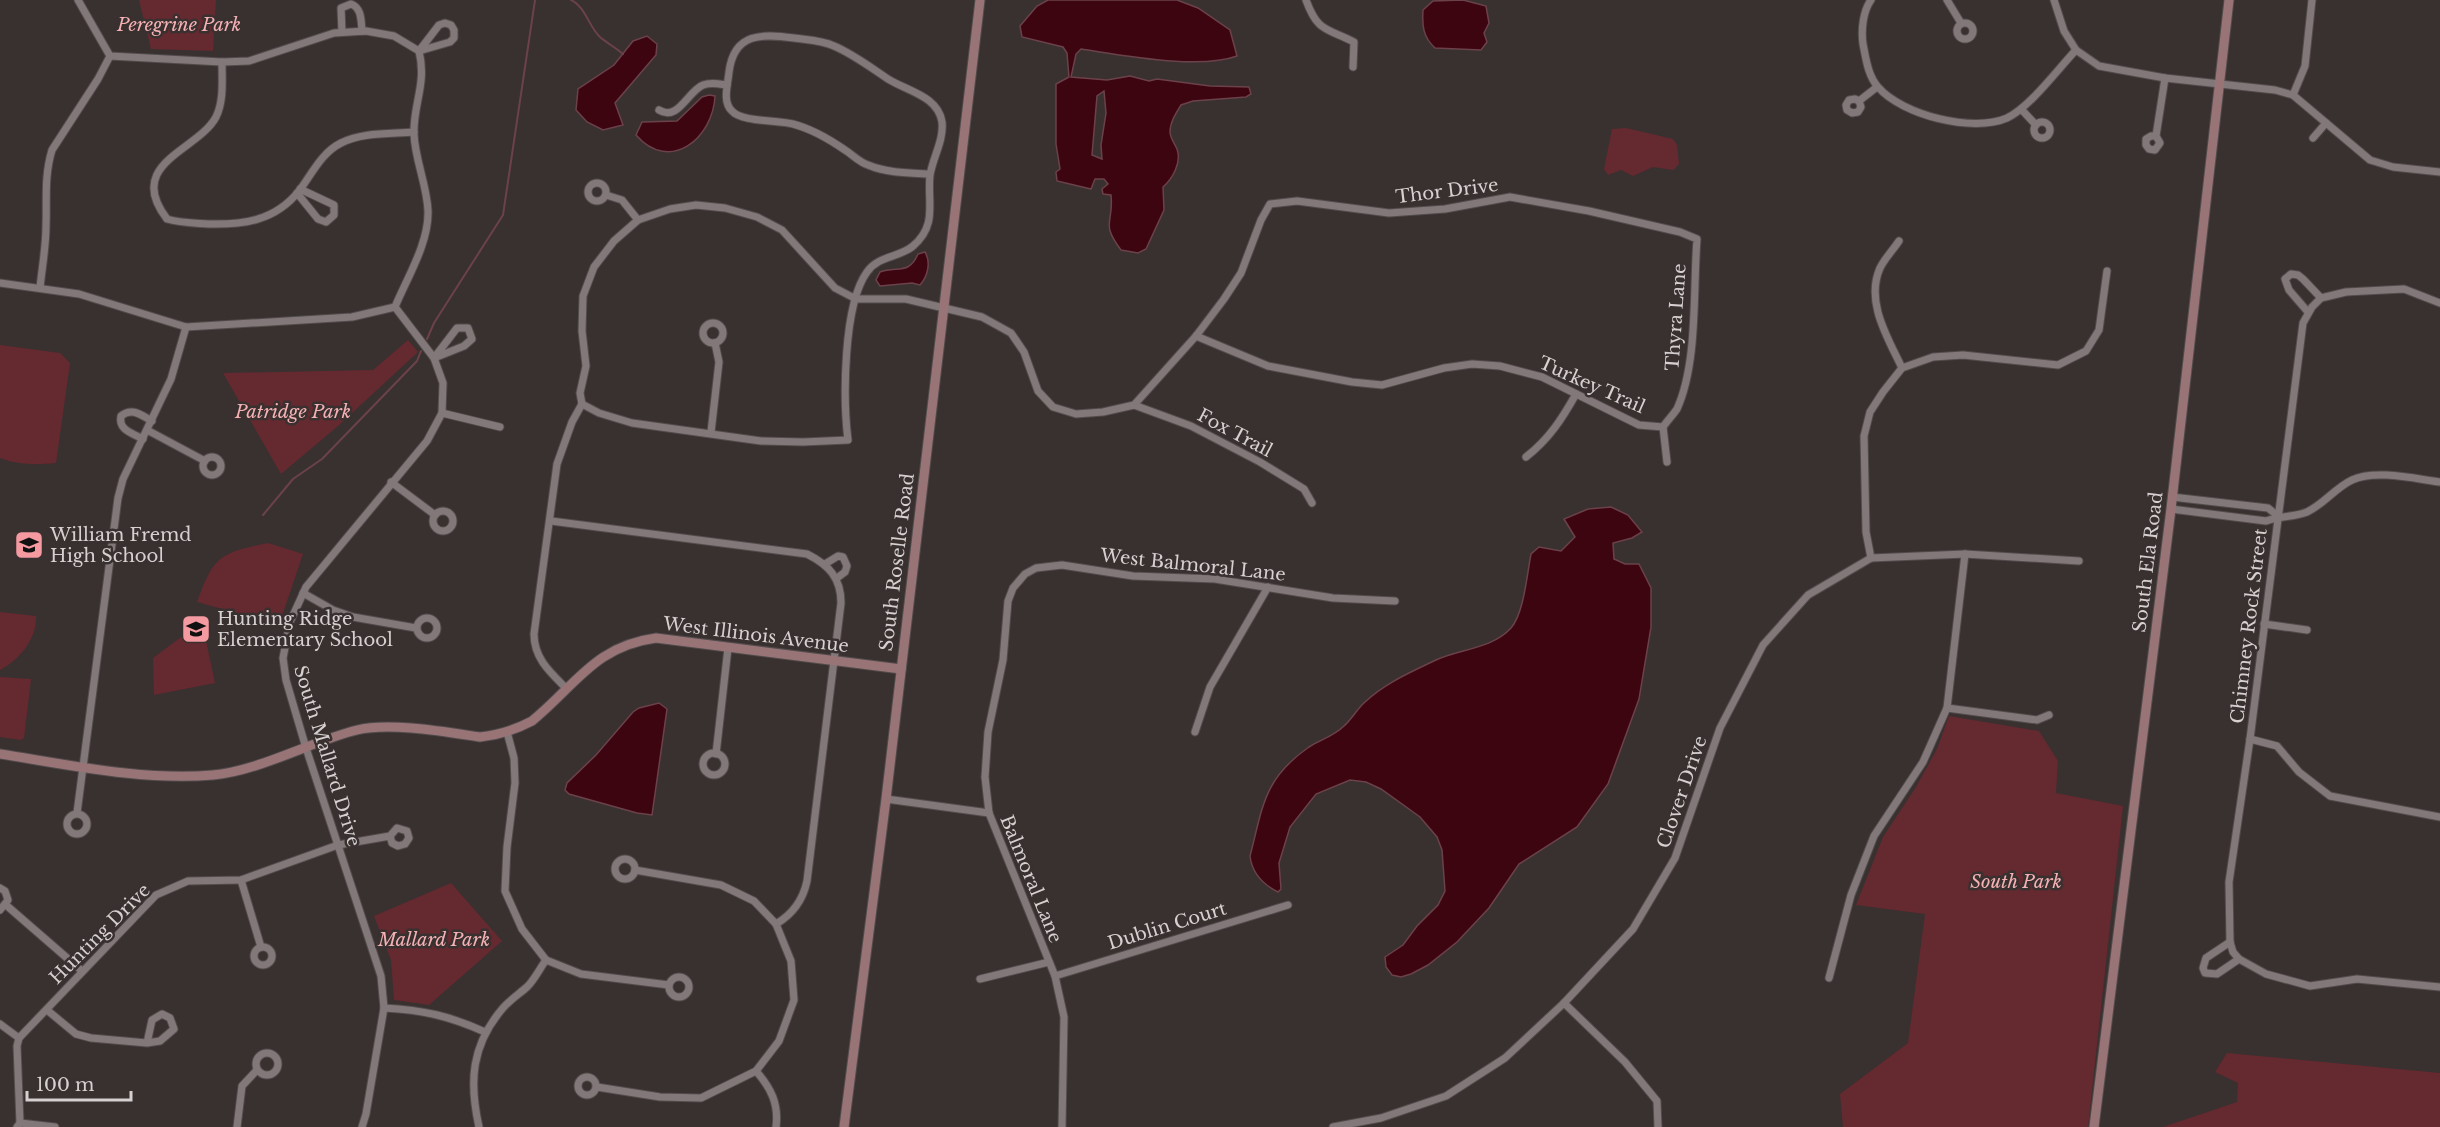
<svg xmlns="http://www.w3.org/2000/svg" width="2440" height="1127" viewBox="0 0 2440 1127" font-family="'Libre Baskerville',serif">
  <rect width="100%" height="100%" fill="#393030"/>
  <g fill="#652930">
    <polygon points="139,0 216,0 213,51 151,49"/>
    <polygon points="1626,128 1673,139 1677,145 1679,164 1673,170 1653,167 1633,176 1621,170 1608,175 1604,169 1612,129"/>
    <polygon points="408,340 418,352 338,426 281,474 223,373 373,370"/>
    <path d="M0 345 60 353 70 363 56 463C36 465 19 465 0 458Z"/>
    <path d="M268 543 303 554 281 619 273 623 197 602C213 556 221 552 268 543Z"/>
    <path d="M0 612 36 616C37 639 19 660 0 670Z"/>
    <polygon points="192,629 205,636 215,683 154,695 153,658"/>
    <polygon points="0,677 31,679 24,738 21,740 0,737"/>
    <polygon points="1949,716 2039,731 2058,761 2056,793 2123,806 2088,1127 1843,1127 1840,1094 1908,1043 1925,914 1856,905 1883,837 1916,787 1937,749"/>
    <polygon points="451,883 502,941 429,1005 394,1000 391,960 374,916"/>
    <polygon points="2227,1053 2440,1073 2440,1127 2163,1127 2237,1102 2238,1083 2215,1072"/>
  </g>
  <g fill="#3d0510" stroke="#6b424a" stroke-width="1.5" fill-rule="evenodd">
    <path d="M1048 0H1177L1198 8 1230 30 1237 56C1199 70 1122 55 1081 49L1076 54 1071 77 1107 80 1130 76 1149 81 1157 79 1210 86 1249 87 1251 94 1246 97 1193 101 1181 105C1176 113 1170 122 1170 132 1170 138 1175 144 1177 149 1182 163 1172 179 1163 187L1164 210 1146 249 1138 253 1121 250C1100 222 1114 224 1111 195L1103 194 1102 189 1108 184 1104 179H1095L1091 189 1057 181 1056 172 1060 169 1056 144V84L1069 77 1067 53 1063 47 1022 37 1020 26 1037 6ZM1104 91 1106 113 1101 145 1102 159 1092 155 1097 96Z"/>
    <path d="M1463 0 1486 6 1489 23 1484 33 1487 42 1481 50 1435 48C1423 37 1422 26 1423 10L1433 1Z"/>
    <polygon points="647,36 657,44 656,55 615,103 623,125 603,130 587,122 576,110 578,89 614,65 633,41"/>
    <path d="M709 95 715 96C713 138 670 174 636 135L642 122 677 121 702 97Z"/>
    <path d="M925 252C931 262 928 276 920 285L912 283 880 286 876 280 880 272C898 266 909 275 918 254Z"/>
    <path d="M1611 507 1628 515 1642 532 1632 538 1613 543 1614 559 1625 564H1639L1651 588V627L1639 699 1608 784 1577 827 1519 864 1489 908 1457 942 1428 965 1411 974 1401 977 1392 975 1386 967 1385 957 1403 945 1417 926 1438 905 1445 891 1442 850 1437 837 1420 817 1381 789 1366 782 1350 780 1316 794 1290 827 1279 863 1281 889 1278 892C1264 885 1252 873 1250 856 1263 807 1263 779 1309 747 1320 740 1334 736 1344 726 1352 719 1357 709 1365 702 1385 683 1411 672 1436 660 1459 649 1492 649 1511 628 1524 613 1527 574 1531 554L1539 547 1561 551 1575 537 1564 519 1588 509Z"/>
    <polygon points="659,703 667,709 652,815 637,813 569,794 565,790 567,783 596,755 633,712 639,708"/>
  </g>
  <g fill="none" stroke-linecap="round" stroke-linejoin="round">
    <g stroke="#6b424a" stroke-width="2">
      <path d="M571 0C585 6 589 27 600 37 607 43 616 48 623 54"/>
      <polyline points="427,339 434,323 503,215 535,0"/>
      <polyline points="263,515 293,479 322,459 417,361 421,351"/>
    </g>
    <g stroke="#534c4c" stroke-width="9">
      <g id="street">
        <polyline points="78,0 110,56 222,62 249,61 334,33 366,31 394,36 419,51"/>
        <path d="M1306 0C1318 33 1327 28 1354 42L1353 67"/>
        <path d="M1871 0C1863 11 1861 30 1863 44 1866 59 1868 76 1878 87 1902 115 1973 133 2007 118 2030 107 2058 69 2076 50"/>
        <polyline points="1947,0 1961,23"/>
        <polyline points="2054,0 2064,31 2076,50 2099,66 2165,78 2275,90 2293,95 2370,160 2393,167 2440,172"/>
        <circle cx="1965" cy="31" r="8"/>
        <polygon points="445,23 451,25 454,30 454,38 450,42 419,51 439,25"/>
        <path d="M342 32 341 8 351 4C362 8 361 21 362 31"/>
        <path d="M222 62C222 80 224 101 216 117 198 151 124 163 167 219 180 223 194 223 208 224 243 225 275 221 299 191 312 174 321 153 341 143 362 132 391 134 414 132"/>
        <polyline points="2293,95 2305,66 2312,0"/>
        <polyline points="1859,101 1855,99 1849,100 1846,105 1847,110 1852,113 1858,112 1861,107 1859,101 1877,87"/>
        <polyline points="2021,109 2036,125"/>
        <path d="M659 110C678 122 688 91 703 85 711 82 719 84 727 85"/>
        <circle cx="2042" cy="130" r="8"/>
        <polyline points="2156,136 2151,136 2146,139 2146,145 2149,149 2155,150 2160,143 2156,136 2165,78"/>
        <polyline points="2313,138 2326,123"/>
        <circle cx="597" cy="192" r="9"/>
        <polyline points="297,193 318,219 326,222 334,215 334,205 300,189"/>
        <polyline points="606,195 622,200 638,220"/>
        <path d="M1899 241C1893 250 1885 258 1880 268 1865 302 1888 338 1902 368"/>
        <polyline points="0,283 79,294 186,327 352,317 395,307"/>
        <path d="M40 288C42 267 46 247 46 226 47 200 44 176 52 150L98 79 110 56"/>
        <polyline points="2440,303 2404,289 2346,292 2321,298 2312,307 2303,323 2250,739 2229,882 2230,942 2233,952 2239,959 2266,974 2310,986 2357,979 2440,987"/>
        <path d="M395 307C407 278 429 243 428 211 427 185 415 160 414 134 413 104 427 84 419 51"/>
        <polyline points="2308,312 2289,290 2285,279 2291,274 2298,275 2303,279 2321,298"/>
        <circle cx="713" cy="333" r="10"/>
        <polygon points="457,328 468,328 472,339 464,346 434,358"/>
        <polyline points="1196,336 1268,366 1352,382 1382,385 1444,368 1472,364 1500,366 1542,377 1639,425 1663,427"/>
        <path d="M582 404 580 393 586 366 582 331 583 296 594 267 614 241 638 220 670 209 696 205 725 208 757 217 782 230 835 288 856 299H906L982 317 1011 333 1024 352 1038 391 1053 407 1076 414 1103 412 1134 405 1196 336 1224 299 1241 273 1261 220 1270 204 1297 201 1389 213 1445 209 1510 197 1589 211 1680 232 1697 239C1693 290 1698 363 1677 409 1673 415 1667 421 1663 427L1667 462"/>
        <path d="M582 404 599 413 632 423 761 441 803 442 848 440C843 400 843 305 867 272 879 255 899 258 913 246 938 225 927 202 930 175 933 157 944 140 942 122 938 96 907 91 888 79 870 67 853 54 834 46 821 40 807 40 794 38 762 34 734 32 729 72 728 84 722 102 732 111 741 122 778 120 793 124 812 129 829 139 845 150 853 155 859 162 868 165 887 173 910 173 930 174"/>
        <polyline points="1134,405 1191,426 1260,462 1304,489 1312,503"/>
        <polyline points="442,413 500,427"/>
        <polyline points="147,430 205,461"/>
        <polyline points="711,432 719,362 715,343"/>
        <path d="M143 439C132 433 118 430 121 416 132 407 141 415 152 421"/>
        <circle cx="212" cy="466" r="9"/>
        <path d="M1526 457C1549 439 1562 419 1576 394"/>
        <polyline points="391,482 435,515"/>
        <polyline points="2172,497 2268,508 2278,516"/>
        <path d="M2171 509 2266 521C2279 516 2295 517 2307 512 2324 504 2335 488 2352 480 2375 469 2416 479 2440 482"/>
        <circle cx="443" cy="521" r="10"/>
        <path d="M551 521 807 554C829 565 841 578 841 603L807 881C803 900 793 914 776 924"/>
        <polyline points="1871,558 1866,532 1864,436 1870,412 1883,392 1902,368 1933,357 1963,355 2058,365 2086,351 2099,330 2107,271"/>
        <polyline points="825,564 838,556 843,557 847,566 845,572 837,578"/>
        <polyline points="303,593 333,610 353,617 416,628"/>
        <circle cx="427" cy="628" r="10"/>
        <polyline points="2264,624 2307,630"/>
        <path d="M567 689C551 673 534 659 534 634L557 464 572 422 582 404"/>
        <polyline points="1947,708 2037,720 2049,715"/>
        <polyline points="507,732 514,758 515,783 507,847 505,891 522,929 546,960"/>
        <polyline points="1195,732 1210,687 1268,587"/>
        <polyline points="2250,739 2277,746 2299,772 2330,796 2440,817"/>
        <circle cx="714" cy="764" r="11"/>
        <polyline points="716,754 728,648"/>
        <polyline points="886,799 989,813"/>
        <polyline points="77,813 118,498 123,479 171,379 186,327"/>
        <circle cx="77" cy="824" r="10"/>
        <circle cx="625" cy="869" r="10"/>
        <polyline points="241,880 261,947"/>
        <polyline points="0,888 5,891 8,900 0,910"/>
        <polyline points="6,905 82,971"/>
        <polyline points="2230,942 2206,958 2203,968 2205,973 2217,974 2239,959"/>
        <circle cx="263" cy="956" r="9"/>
        <polyline points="1055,976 1288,905"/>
        <circle cx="679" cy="987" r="10"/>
        <polyline points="1829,978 1851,895 1874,836 1923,762 1947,708 1965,554"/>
        <polyline points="980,979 1049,962"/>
        <polyline points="1564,1003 1625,1062 1657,1101 1658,1127"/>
        <path d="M384 1008C423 1010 450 1016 485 1032"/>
        <polyline points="47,1010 76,1034 91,1038 147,1043 160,1041 174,1029 170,1018 162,1014 152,1020 147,1043"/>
        <polyline points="0,1024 19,1038 17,1046 20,1123 17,1127"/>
        <polyline points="19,1038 156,895 188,881 241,880 338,845 390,836 397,828 407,831 409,838 405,844 398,846 392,843 390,836"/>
        <circle cx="267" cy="1064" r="11"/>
        <path d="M756 1071C771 1088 779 1104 776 1127"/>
        <circle cx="587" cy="1086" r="9"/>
        <polyline points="597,1087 660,1097 701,1098 756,1071 779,1041 794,1000 791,961 776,924 754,901 721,885 635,870"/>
        <polyline points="20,1123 55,1127"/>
        <polyline points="237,1127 242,1086 257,1070"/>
        <polyline points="362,1127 366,1114 384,1008 381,976 306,748 286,680 283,658 290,622 306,587 427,441 442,413 443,383 434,358 395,307"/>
        <path d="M479 1127C469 1082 471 1045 503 1008 510 1000 519 994 527 987 535 979 540 968 546 960L581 974 669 985"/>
        <polyline points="1062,1127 1064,1017 1055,976 989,813 985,777 988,732 1003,660 1008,601 1013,588 1025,574 1036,568 1062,565 1133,576 1215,579 1333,598 1395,601"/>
        <polyline points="1333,1127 1381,1118 1446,1096 1505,1058 1564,1003 1633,929 1675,858 1720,728 1763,645 1808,595 1871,558 1965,554 2079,561"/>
      </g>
    </g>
    <g stroke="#534c4c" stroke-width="11">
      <g id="secondary">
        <path d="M0 754C70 765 143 781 213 775 259 771 312 741 357 730 390 722 446 732 480 737 499 735 515 730 532 721 576 685 595 646 656 638L901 669"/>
        <polyline points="844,1127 886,799 980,0"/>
        <polyline points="2094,1127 2171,509 2229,0"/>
      </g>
    </g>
    <use href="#street" stroke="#837879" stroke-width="7"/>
    <use href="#secondary" stroke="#997477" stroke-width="9"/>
  </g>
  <defs>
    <g id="school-square" transform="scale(1.5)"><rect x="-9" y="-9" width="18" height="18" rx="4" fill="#f49aa0" stroke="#393030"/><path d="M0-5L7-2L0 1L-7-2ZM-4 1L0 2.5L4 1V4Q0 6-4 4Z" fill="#111"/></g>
  </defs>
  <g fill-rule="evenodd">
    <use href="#school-square" x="29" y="545"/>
    <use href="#school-square" x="196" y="629"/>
  </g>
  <g text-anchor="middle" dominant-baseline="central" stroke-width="5" stroke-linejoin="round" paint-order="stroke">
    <g font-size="18" font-style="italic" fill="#f6b1b5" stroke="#393030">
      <text x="179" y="25">Peregrine Park</text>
      <text x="293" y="412">Patridge Park</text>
      <text x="2016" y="882">South Park</text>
      <text x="434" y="940">Mallard Park</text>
    </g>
    <g font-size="18" fill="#d6d0d0" stroke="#393030">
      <text transform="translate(1447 191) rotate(-7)">Thor Drive</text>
      <text transform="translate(1676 317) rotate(-86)">Thyra Lane</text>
      <text transform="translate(1592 385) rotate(24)">Turkey Trail</text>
      <text transform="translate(1235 433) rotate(28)">Fox Trail</text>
      <text transform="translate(897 562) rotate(-83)">South Roselle Road</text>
      <text transform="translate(2148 562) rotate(-83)">South Ela Road</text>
      <text transform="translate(1193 565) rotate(6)">West Balmoral Lane</text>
      <text transform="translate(2249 626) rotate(-83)">Chimney Rock Street</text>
      <text transform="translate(756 635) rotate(7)">West Illinois Avenue</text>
      <text transform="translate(327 756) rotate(73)">South Mallard Drive</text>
      <text transform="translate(1682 792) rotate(-71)">Clover Drive</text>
      <text transform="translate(1031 879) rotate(68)">Balmoral Lane</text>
      <text transform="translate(1167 926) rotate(-17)">Dublin Court</text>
      <text transform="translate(100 934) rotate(-45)">Hunting Drive</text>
    </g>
    <g font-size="18" fill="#d6d0d0" stroke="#393030" text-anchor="start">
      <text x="50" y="535">William Fremd<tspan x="50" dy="21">High School</tspan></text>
      <text x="217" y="619">Hunting Ridge<tspan x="217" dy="21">Elementary School</tspan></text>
    </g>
  </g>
  <path d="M27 1091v9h104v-9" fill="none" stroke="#d6d0d0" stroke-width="3"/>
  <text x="36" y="1091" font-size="18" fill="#d6d0d0" stroke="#393030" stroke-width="4.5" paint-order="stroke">100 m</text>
</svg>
